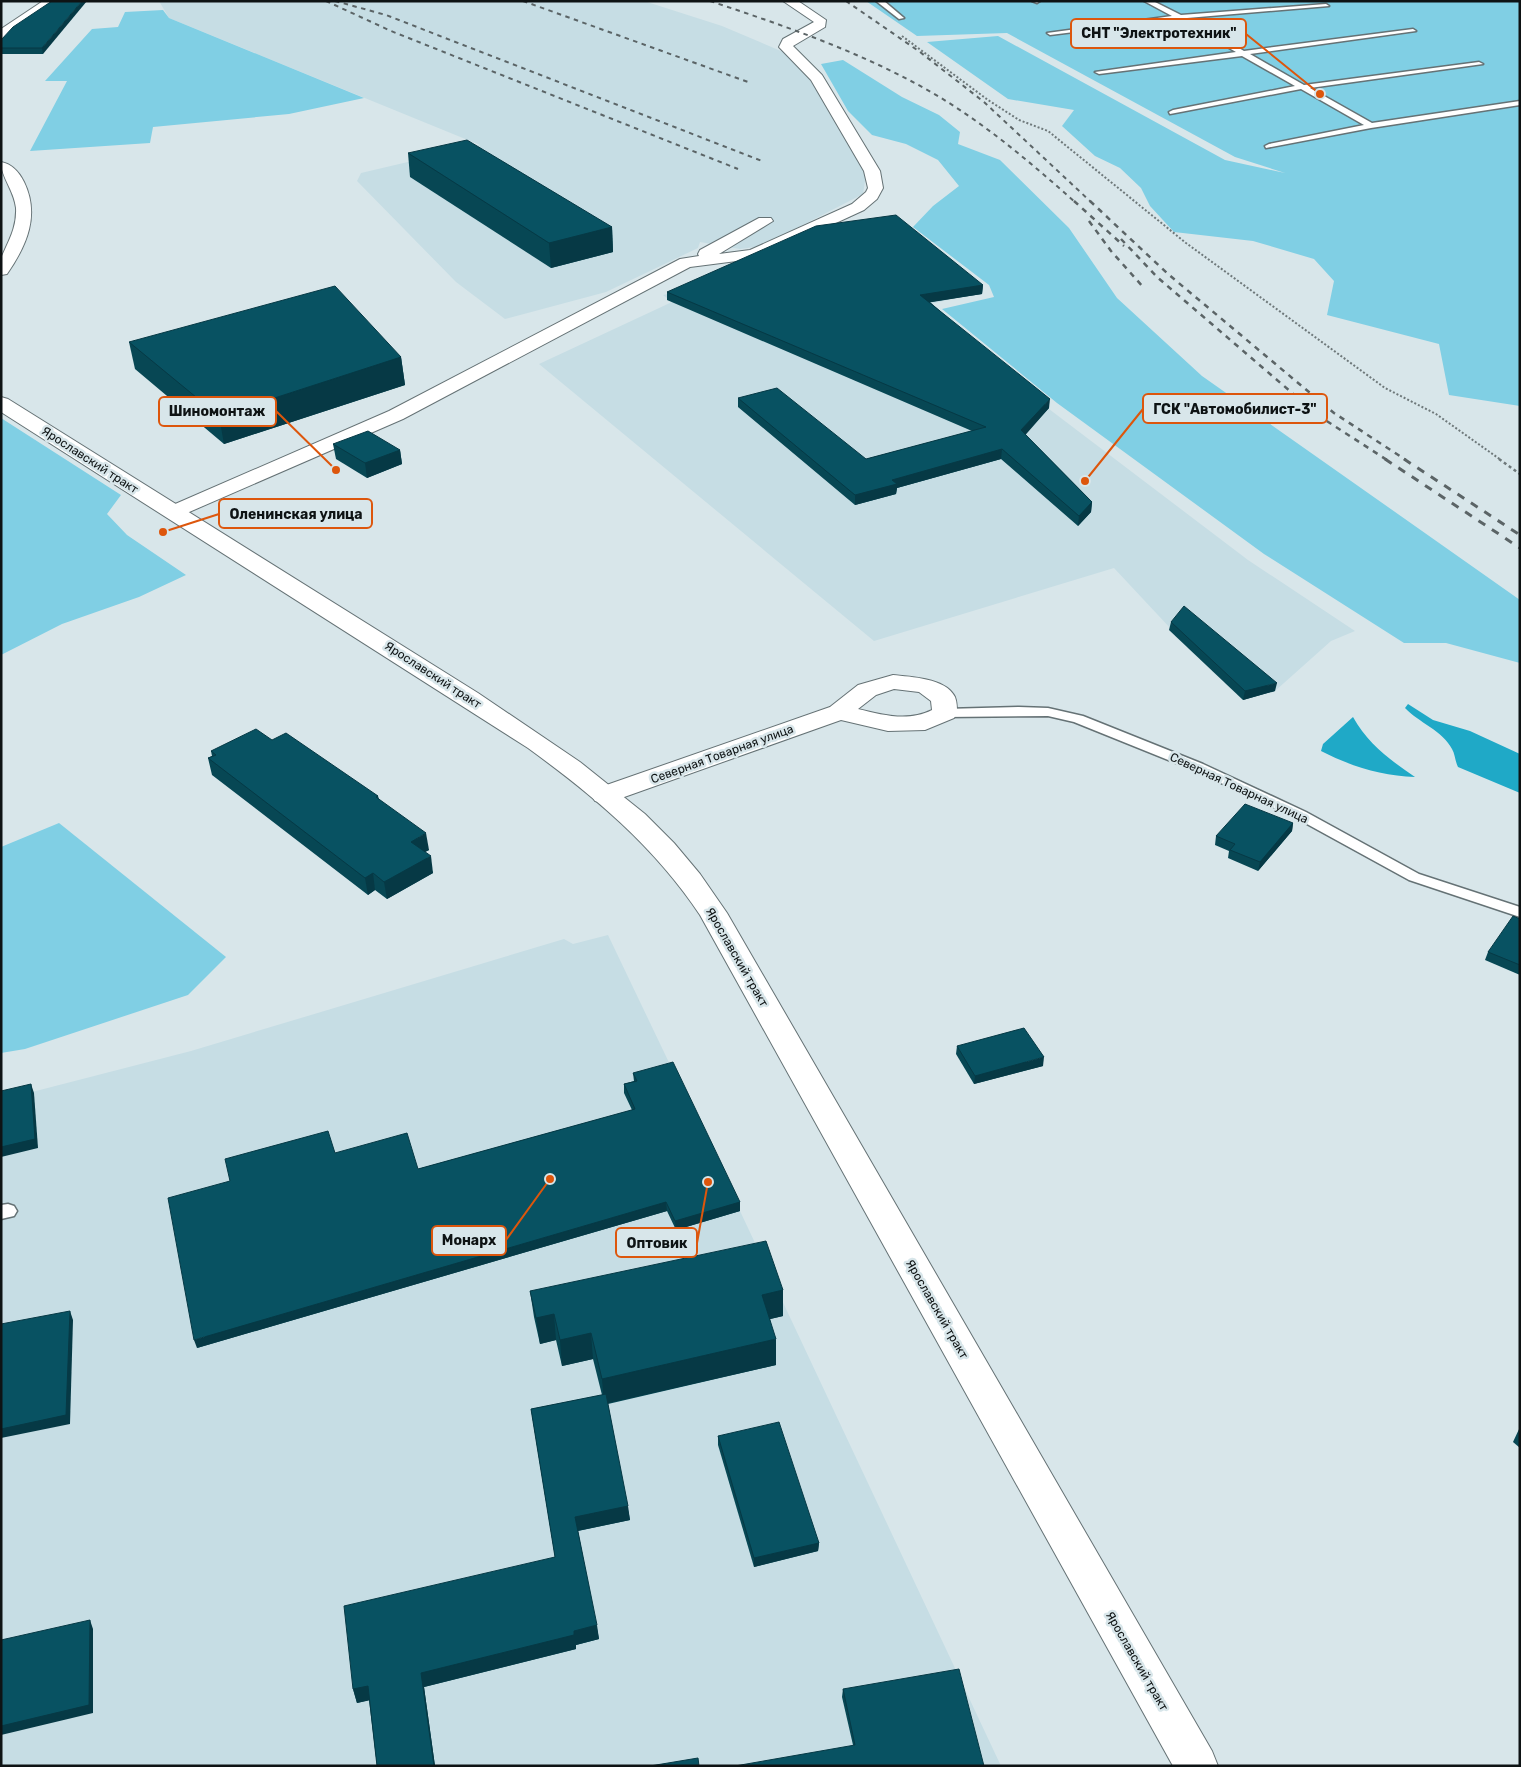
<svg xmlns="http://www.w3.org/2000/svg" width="1521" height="1767" viewBox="0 0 1521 1767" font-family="Rubik,sans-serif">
  <rect width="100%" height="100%" fill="#d8e6ea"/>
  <g fill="#c6dde4">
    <polygon points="159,1 644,1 722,26 788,54 811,78 866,175 863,194 762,246 740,249 700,242 698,248 606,292 505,319 456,282 357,181 361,173 480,145 169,18"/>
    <polygon points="694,288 960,297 922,306 1049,409 1248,560 1355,631 1331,641 1275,691 1186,645 1114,568 874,641 539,364 672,302 663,295"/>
    <polygon points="608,935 740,1211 1001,1766 1,1766 1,1100 191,1051 564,939 573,944"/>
  </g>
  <g fill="#80cfe4">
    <polygon points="866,1 1520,1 1520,406 1449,395 1439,344 1327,315 1334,281 1314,259 1253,241 1174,232 1150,206 1141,188 1120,168 1095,156 1062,126 1074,110 1008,99 927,42 998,36 1225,160 1285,173 1235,157 1007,33 917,36"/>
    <polygon points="163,10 169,18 364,98 289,114 153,127 150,143 30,151 67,81 45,81 92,29 118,27 125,12"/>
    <polygon points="843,60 902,97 939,115 960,132 958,144 1000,160 1069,228 1117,298 1202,376 1520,600 1520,663 1446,643 1404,643 1264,554 1057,403 942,309 994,297 989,285 913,227 933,206 959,186 938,160 906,144 872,135 848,111 821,64"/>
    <polygon points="1,418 121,495 107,514 127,535 186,575 139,597 62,624 1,655"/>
    <polygon points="59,823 226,957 188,995 25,1049 1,1053 1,847"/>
  </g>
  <g fill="#1fa9c7">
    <path d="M1408 704 1433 720 1470 731 1520 754V793L1458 767C1455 761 1455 754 1452 749 1443 731 1418 722 1405 708Z"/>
    <path d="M1353 717C1368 744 1390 760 1415 777 1382 776 1350 766 1321 751L1323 744Z"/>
  </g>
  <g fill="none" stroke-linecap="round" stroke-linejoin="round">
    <g stroke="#657275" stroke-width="3">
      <g id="lane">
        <polygon points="876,1 884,1 904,18 899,19"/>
        <polygon points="1032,1 1040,1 1037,3"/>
        <polygon points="1144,1 1153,1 1181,15 1326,4 1329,6 1187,18 1244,51 1413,29 1416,31 1250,54 1304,85 1479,62 1483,64 1310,88 1372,123 1520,101 1520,105 1371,128 1266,148 1265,146 1269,144 1364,125 1301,89 1170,114 1169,112 1173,110 1295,86 1242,56 1099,74 1095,72 1236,52 1179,19 1050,35 1047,33 1172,16"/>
        <polygon points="1019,707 1048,708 1083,716 1203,764 1306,812 1419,874 1520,907 1520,917 1409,880 1296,818 1193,770 1074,722 1048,716 945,717 938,713 945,709"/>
        <polygon points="8,1204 14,1206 17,1211 14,1216 1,1219 1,1205"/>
      </g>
    </g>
    <g stroke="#657275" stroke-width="2">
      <g id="street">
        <polygon points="43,1 58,1 1,39 1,29"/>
        <polygon points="783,1 798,1 826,20 825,27 793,46 822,75 880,171 883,188 877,199 864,210 760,258 690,267 403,419 180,516 173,518 166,516 162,512 166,508 389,411 680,259 699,256 698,254 700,250 759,218 771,218 773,221 719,254 750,250 852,204 866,192 868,188 864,171 811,80 779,47 783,39 814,22"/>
        <path d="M1 162C12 164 19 172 24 182 40 215 27 245 7 274L1 275C1 269 0 261 2 256 9 240 17 227 16 208 14 190 1 177 1 162Z"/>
        <path d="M893 675C911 677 946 678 955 697 957 702 957 708 957 713L954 718 925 730 888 731 841 720 613 801 604 803 595 801 591 795 595 789 830 707 858 685ZM894 689 919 692 931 701 932 710C908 722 883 715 858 709L876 695Z"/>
      </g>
    </g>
    <g stroke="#657275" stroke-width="2">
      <path id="secondary" d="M1 397 8 399 478 693 580 762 645 814 674 843 700 874 727 913 1212 1751 1218 1766H1173L700 915C654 846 594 796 528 748L1 412Z"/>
    </g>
    <polyline stroke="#6e787a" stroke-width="2" stroke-dasharray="2 2" stroke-linecap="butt" points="902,36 988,100 1019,120 1048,131 1186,243 1385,388 1436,414 1501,460"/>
    <polyline stroke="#6e787a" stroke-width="2.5" stroke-dasharray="3 3" stroke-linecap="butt" points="1499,459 1520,474"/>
    <use href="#lane" fill="#fff" fill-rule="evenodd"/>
    <use href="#street" fill="#fff" fill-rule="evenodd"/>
    <use href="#secondary" fill="#fff" fill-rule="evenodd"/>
    <g stroke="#5b6466" stroke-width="2" stroke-dasharray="4.5 4.5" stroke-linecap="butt">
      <polyline points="326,1 391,31 738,169"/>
      <polyline points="335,1 386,15 762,161"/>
      <polyline points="523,1 748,82"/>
      <path d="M710 1C785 26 861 52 931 92 983 122 1030 162 1075 202"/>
      <polyline points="846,1 920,52 984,102 1091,202"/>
    </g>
    <g stroke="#5b6466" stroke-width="2.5" stroke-dasharray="5.5 5.5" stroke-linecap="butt">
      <polyline points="1074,201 1124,246"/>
      <polyline points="1090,201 1168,274 1334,413 1406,460"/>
      <polyline points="1089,221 1111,251 1144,288"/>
      <polyline points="1121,239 1157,277 1319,416 1387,460"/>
    </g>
    <g stroke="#5b6466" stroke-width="3" stroke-dasharray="8 8" stroke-linecap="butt">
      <polyline points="1385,459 1520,548"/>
      <polyline points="1404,459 1520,535"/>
    </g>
  </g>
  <g fill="#074754">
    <polygon points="52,1 43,54 1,54 1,40"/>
    <polygon points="408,153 612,227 613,252 551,268 410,177"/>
    <polygon points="983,285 982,294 930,302 1049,408 1025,434 1092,502 1091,512 1078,526 1001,459 897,488 896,494 855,505 738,407 738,398 866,459 972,431 667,300 667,292"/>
    <polygon points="129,342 401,357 405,385 224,444 135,369"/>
    <polygon points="333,444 400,450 402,464 367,478 336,459"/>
    <polygon points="1171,622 1275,691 1243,700 1169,630"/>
    <polygon points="272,740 378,796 379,799 429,850 425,852 433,873 387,899 375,890 368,895 212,775 208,758 212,756 211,751"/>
    <polygon points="1293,823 1292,831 1258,871 1228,858 1229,851 1215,845 1216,836"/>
    <polygon points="1520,919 1520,975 1485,960 1488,952"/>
    <polygon points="957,1046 1043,1066 974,1084 956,1054"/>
    <polygon points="633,1073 740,1202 740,1211 676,1230 667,1211 197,1348 335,1153 418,1169 632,1110 624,1093 624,1084 634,1081"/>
    <polygon points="783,1290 783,1316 770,1319 776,1365 608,1404 630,1520 578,1531 599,1639 576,1645 576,1649 424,1687 435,1766 377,1766 369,1700 357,1703 353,1689 555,1557 531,1409 602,1395 593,1359 562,1366 556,1340 540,1344 534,1317 530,1291"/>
    <polygon points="1520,1427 1520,1448 1513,1442"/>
    <polygon points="718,1436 819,1543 818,1551 754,1567 718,1445"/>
    <polygon points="843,1689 984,1766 853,1745 842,1697"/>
  </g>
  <g fill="#063945">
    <polygon points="82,1 87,1 43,54 42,48"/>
    <polygon points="612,227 613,252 551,268 549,243"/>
    <polygon points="983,285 982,294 920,304 920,295"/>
    <polygon points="401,357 405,385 224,444 219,416"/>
    <polygon points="1050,399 1049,408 1021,440 1021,430"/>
    <polygon points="1002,449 1001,459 897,488 896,494 855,505 855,495 892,480"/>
    <polygon points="400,450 402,464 367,478 365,463"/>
    <polygon points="1092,502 1091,512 1078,526 1079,516"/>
    <polygon points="1277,683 1275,691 1243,700 1245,691"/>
    <polygon points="1293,823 1292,831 1258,871 1260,862"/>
    <polygon points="426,833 429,850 413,858 411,842"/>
    <polygon points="431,856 433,873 387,899 384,882"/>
    <polygon points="373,873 375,890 368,895 365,878"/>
    <polygon points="1044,1057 1043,1066 974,1084 975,1076"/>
    <polygon points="31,1084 34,1093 38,1148 1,1157 1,1147"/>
    <polygon points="666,1202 667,1211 197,1348 194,1340"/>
    <polygon points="740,1202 740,1211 676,1230 675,1221"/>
    <polygon points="783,1290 783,1316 762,1321 762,1295"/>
    <polygon points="70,1311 73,1320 70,1424 1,1438 1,1429"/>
    <polygon points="554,1314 556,1340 540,1344 536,1318"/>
    <polygon points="591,1333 593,1359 562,1366 560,1340"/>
    <polygon points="776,1339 776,1365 604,1404 602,1379"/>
    <polygon points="628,1506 630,1520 577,1531 575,1517"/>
    <polygon points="819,1543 818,1551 754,1567 754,1558"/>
    <polygon points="90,1620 93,1629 93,1713 1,1735 1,1726"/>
    <polygon points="597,1625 599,1639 576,1645 576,1649 424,1687 435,1766 434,1766 421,1673"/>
    <polygon points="368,1686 371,1700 357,1703 353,1689"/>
  </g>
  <g fill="#085262" stroke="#063945">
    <polygon points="52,1 82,1 42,48 1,48 1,40 13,27"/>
    <polygon points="467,140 612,227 549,243 408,153"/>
    <polygon points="896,215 983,285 920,295 1050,399 1021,430 1092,502 1079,516 1002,449 892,480 897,484 855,495 738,398 777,388 866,459 986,427 667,292 816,226"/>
    <polygon points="335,286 401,357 219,416 129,342"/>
    <polygon points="368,431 400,450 365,463 333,444"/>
    <polygon points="1184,606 1277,683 1245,691 1171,622"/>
    <polygon points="256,729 272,740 286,733 378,796 376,797 426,833 411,842 431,856 384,882 373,873 365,878 208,758 216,755 211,751"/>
    <polygon points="1245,804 1293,823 1260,862 1230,850 1235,844 1216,836"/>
    <polygon points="1513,916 1520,919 1520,965 1488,952"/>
    <polygon points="1024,1028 1044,1057 975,1076 957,1046"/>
    <polygon points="673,1062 740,1202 675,1221 666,1202 194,1340 168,1198 230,1181 225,1159 328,1131 335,1153 407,1133 418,1169 635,1109 624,1084 637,1081 633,1073"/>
    <polygon points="31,1084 35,1139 1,1147 1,1091"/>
    <polygon points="766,1241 783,1290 762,1295 776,1339 602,1379 591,1333 560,1340 554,1314 536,1318 530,1291"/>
    <polygon points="70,1311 66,1415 1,1429 1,1324"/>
    <polygon points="606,1394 628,1506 575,1517 597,1625 574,1631 574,1635 421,1673 434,1766 377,1766 368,1686 353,1689 344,1606 555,1557 531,1409"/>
    <polygon points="779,1422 819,1543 754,1558 718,1436"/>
    <polygon points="90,1620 89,1705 1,1726 1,1640"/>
    <polygon points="959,1669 984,1766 735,1766 855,1745 843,1689"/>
    <polygon points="698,1758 699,1766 650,1766"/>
  </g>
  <g text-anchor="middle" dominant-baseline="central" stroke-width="5" stroke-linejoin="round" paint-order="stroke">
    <g font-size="12" fill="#0e1314" stroke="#d8e6ea">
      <text transform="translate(90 460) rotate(33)">Ярославский тракт</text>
      <text transform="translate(433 675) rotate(33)">Ярославский тракт</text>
      <text transform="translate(722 754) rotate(-20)">Северная Товарная улица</text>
      <text transform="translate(1239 788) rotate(25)">Северная Товарная улица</text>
      <text transform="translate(737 957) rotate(60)">Ярославский тракт</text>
      <text transform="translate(937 1309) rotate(60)">Ярославский тракт</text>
      <text transform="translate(1137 1661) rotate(60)">Ярославский тракт</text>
    </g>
  </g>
  <path fill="none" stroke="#dd560c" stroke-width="2" d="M1320 94L1246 34M1085 481L1143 409M336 470L276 411M163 532L219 514M550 1179L506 1240M708 1182L697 1243"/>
  <g fill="#dd560c" stroke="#d8e6ea" stroke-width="2">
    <circle cx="1320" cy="94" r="5"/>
    <circle cx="1085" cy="481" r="5"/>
    <circle cx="336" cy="470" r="5"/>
    <circle cx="163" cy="532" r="5"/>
    <circle cx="550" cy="1179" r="5"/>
    <circle cx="708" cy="1182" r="5"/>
  </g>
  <g fill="#d8e6ea" stroke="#dd560c" stroke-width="2">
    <rect x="1071" y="19" width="175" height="29" rx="5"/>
    <rect x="1143" y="394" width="184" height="29" rx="5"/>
    <rect x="159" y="397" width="117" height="29" rx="5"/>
    <rect x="219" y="499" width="153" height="29" rx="5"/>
    <rect x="432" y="1226" width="74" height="29" rx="5"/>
    <rect x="616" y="1228" width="81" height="29" rx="5"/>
  </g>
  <g font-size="14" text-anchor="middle" font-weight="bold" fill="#0e1314">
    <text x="1159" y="38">СНТ "Электротехник"</text>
    <text x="1235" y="414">ГСК "Автомобилист-3"</text>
    <text x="217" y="416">Шиномонтаж</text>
    <text x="296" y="519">Оленинская улица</text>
    <text x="469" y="1245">Монарх</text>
    <text x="657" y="1248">Оптовик</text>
  </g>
  <rect width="1521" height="1767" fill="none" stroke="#0e1314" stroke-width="5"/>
</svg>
